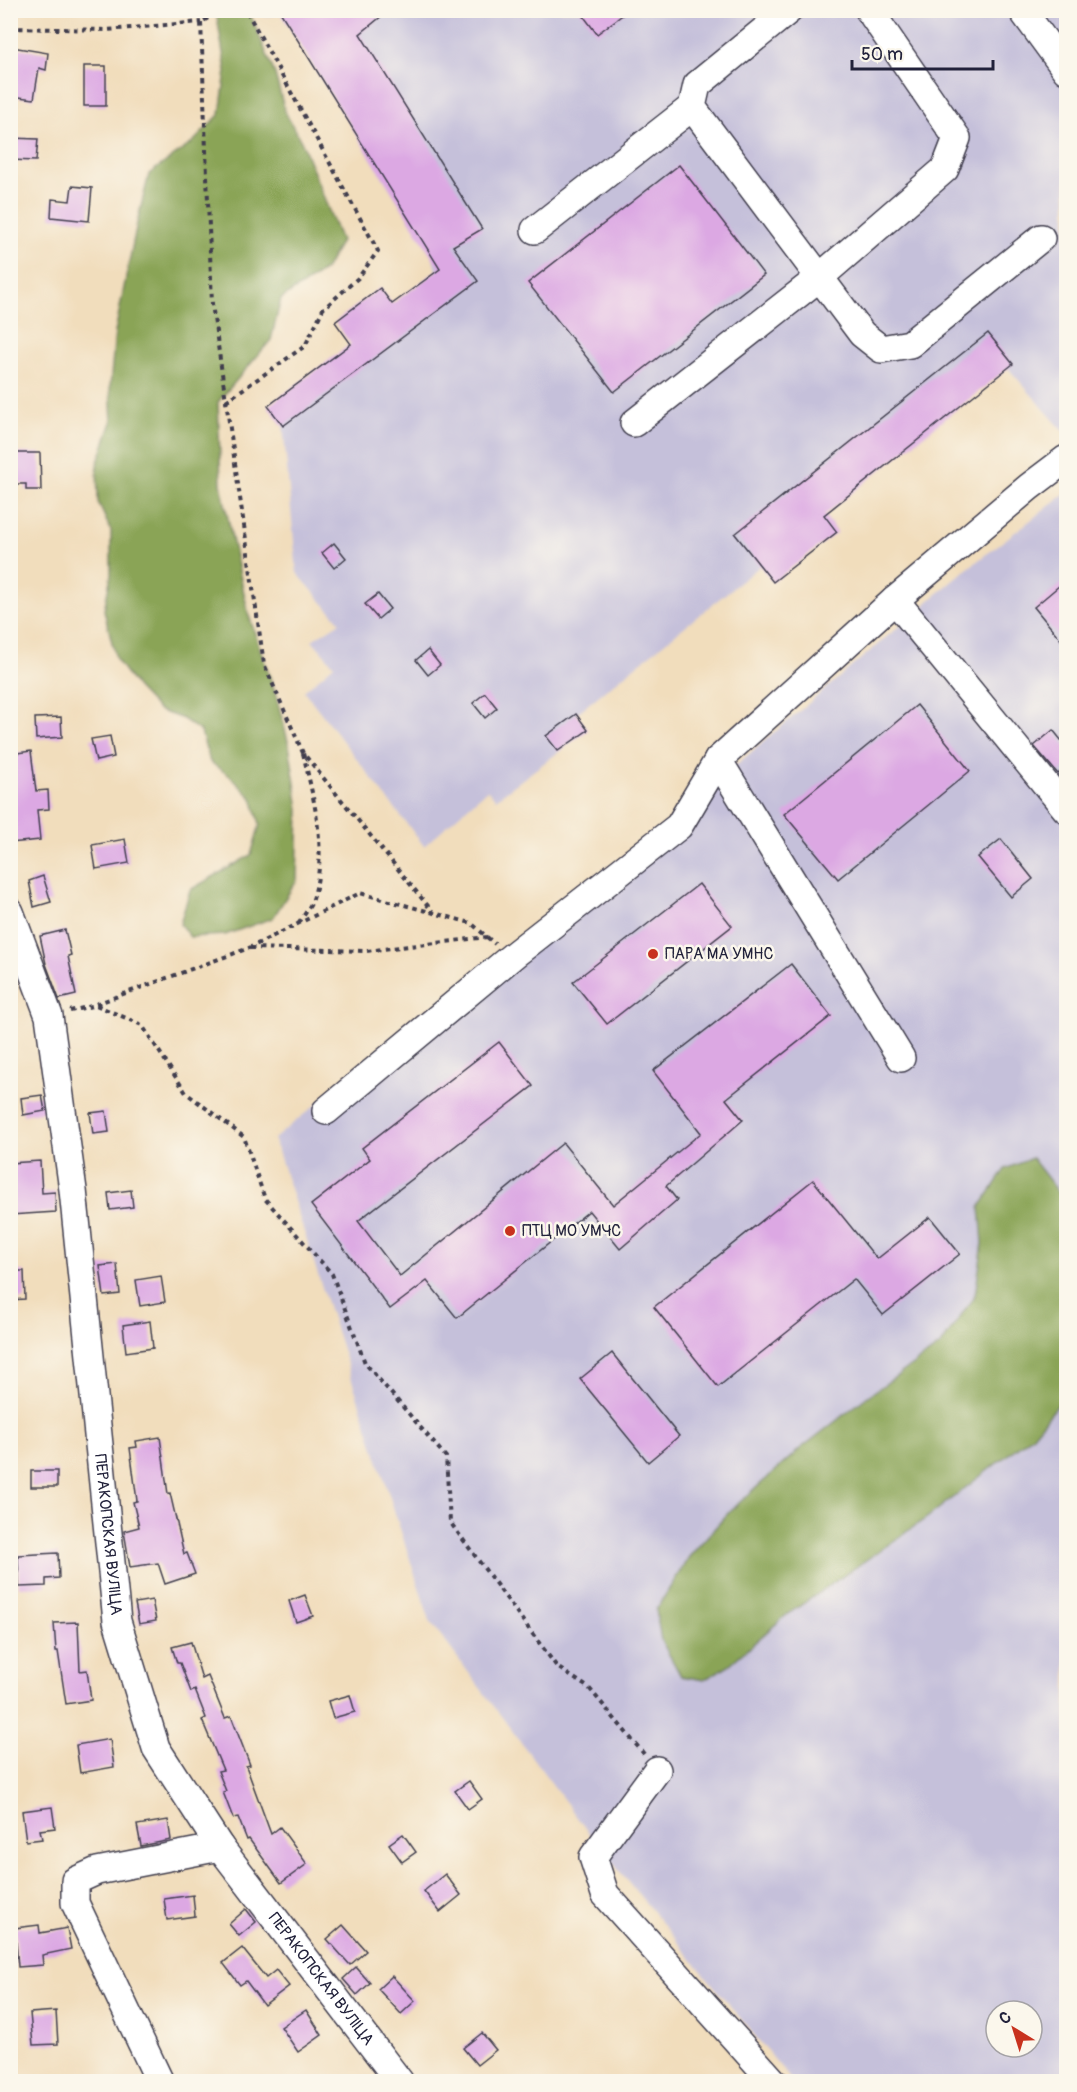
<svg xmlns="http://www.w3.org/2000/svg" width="1077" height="2092" viewBox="0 0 1077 2092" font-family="Pangolin,sans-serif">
  <rect width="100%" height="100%" fill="#fbf7ec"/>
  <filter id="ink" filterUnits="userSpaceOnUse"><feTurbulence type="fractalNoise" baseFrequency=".0167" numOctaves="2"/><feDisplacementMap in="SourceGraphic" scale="12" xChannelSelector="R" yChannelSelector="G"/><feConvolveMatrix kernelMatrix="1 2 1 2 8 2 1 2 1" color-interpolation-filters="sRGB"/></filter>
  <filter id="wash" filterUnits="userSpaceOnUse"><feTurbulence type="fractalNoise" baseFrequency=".008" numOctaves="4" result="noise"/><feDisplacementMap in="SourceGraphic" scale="24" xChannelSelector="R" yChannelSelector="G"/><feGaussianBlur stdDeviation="1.35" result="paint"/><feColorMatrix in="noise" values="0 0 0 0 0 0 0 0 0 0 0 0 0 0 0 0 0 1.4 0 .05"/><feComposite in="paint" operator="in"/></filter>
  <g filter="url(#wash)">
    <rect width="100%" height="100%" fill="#f1ddbc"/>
    <g fill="#c5c0da" fill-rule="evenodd">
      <polygon points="262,11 1066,11 1066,434 1008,368 824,515 837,532 773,582 760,566 576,714 588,730 496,799 487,790 424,846 304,691 334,665 312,640 340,622 297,573 283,426 268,406 351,344 335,322 380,288 392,304 436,271 433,258 281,14 264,17"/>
      <path d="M1066 493V2081H792L594 1840 430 1621 274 1139 510 945 675 817 963 572ZM996 2011H1032V2047H996Z"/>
    </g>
    <g fill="#8aa456" stroke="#566348" stroke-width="1.5">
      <polygon points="216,11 249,11 275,74 285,112 303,145 341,241 325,270 281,299 271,340 218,402 221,484 233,543 249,616 275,692 289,745 299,809 297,880 273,918 225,935 190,937 180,924 190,890 251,855 260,824 252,798 230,776 210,762 201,732 183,719 158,710 136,687 116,659 104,610 111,575 111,531 98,502 97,465 112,422 110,387 115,332 137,223 149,174 192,143 220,114 226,71"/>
      <polygon points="1032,1158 1066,1202 1066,1395 1033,1435 928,1517 784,1617 729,1665 704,1680 681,1676 661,1640 656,1610 689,1557 730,1511 800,1449 868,1396 941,1345 975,1295 983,1243 980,1207 1005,1169"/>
    </g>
    <g id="blocks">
      <g fill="#dca8e3">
        <polygon points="279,10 389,10 360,34 482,229 453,246 478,281 283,426 268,406 351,344 335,322 380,288 392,304 440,269"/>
        <polygon points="579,10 629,10 597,34"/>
        <polygon points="12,47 48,53 46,70 39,68 34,99 11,96 10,59"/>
        <rect x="84" y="66" width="22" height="40"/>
        <polygon points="10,138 38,139 36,161 10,160"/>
        <polygon points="679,165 764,275 614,392 528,283"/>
        <polygon points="72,186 92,188 89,221 51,217 52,199 70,201"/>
        <polygon points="988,333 1013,364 824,515 837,532 773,582 735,534"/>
        <polygon points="10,453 40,453 41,490 26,490 26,484 10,484"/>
        <polygon points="334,543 346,558 334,568 322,553"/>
        <polygon points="1066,580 1066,646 1034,607"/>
        <polygon points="378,594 390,609 378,619 365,604"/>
        <polygon points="428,650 440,665 428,675 416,660"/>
        <polygon points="485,693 497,708 485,718 473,703"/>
        <polygon points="917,705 970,771 838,879 784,814"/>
        <polygon points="576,714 588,730 558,751 546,736"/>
        <polygon points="61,717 62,737 36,739 35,718"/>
        <polygon points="1053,730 1066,746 1066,767 1058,774 1034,746"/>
        <polygon points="110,736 114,757 96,761 91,739"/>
        <polygon points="31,751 36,791 48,790 49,809 37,810 40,840 10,843 10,754"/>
        <polygon points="125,839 129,863 96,869 92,845"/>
        <polygon points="1001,839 1033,879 1011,897 978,857"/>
        <polygon points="43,876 51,902 34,907 29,881"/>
        <polygon points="699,884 732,926 607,1024 573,982"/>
        <polygon points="65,930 71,955 68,956 76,995 59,999 46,964 40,936"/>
        <polygon points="791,964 831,1016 726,1099 743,1120 666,1186 677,1200 620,1249 589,1211 457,1318 427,1281 390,1309 311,1205 370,1159 362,1148 499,1042 533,1086 358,1221 400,1276 563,1143 613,1205 701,1133 653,1071"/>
        <polygon points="42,1095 45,1111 23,1115 21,1098"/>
        <polygon points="106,1111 109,1132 93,1134 90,1113"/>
        <polygon points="40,1161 42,1193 55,1192 56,1212 10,1215 10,1163"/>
        <polygon points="813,1180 877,1259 930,1217 960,1254 883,1315 854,1279 718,1387 654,1307"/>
        <polygon points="131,1190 133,1207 110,1210 108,1193"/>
        <polygon points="117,1264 120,1294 104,1296 100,1266"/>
        <polygon points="10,1271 24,1271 25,1299 10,1300"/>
        <polygon points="161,1276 165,1302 140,1306 136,1280"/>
        <polygon points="150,1321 153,1348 126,1352 123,1325"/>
        <polygon points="612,1353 679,1436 648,1462 580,1379"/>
        <polygon points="160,1437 168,1494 170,1493 184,1554 187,1553 195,1574 165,1584 158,1563 130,1567 124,1531 139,1527 133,1502 137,1501 130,1448 137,1447 136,1441"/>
        <rect x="31" y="1471" width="26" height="16"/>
        <polygon points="58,1553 59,1578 46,1579 46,1586 19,1587 18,1555"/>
        <polygon points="305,1595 313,1616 296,1622 289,1601"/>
        <polygon points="152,1600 156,1621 139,1624 135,1603"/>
        <polygon points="78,1622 80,1671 87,1670 91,1700 66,1704 58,1651 56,1651 54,1623"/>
        <polygon points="191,1642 202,1679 208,1676 225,1718 231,1716 250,1765 246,1766 271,1834 280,1827 307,1864 281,1883 249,1839 247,1840 238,1817 233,1818 223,1792 226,1791 218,1771 223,1770 202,1720 206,1718 195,1690 191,1692 180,1663 177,1663 172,1647"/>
        <polygon points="350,1695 355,1712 333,1718 328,1701"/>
        <polygon points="110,1739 114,1767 80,1773 76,1745"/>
        <polygon points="469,1781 482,1799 468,1809 455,1791"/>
        <polygon points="52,1807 55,1828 40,1830 42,1839 26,1841 22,1811"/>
        <polygon points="168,1820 171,1840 141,1846 137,1825"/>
        <polygon points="403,1834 416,1852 402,1862 389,1844"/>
        <polygon points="445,1874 461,1895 440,1912 424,1891"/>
        <polygon points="193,1895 195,1916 167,1920 164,1899"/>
        <polygon points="246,1909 256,1922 239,1936 229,1924"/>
        <polygon points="39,1925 40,1933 67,1928 71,1949 42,1955 43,1965 18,1967 15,1928"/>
        <polygon points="343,1925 366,1951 350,1965 327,1939"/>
        <polygon points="242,1948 266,1978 276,1970 289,1986 264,2005 246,1981 240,1985 223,1963"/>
        <polygon points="356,1967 370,1983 357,1995 343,1979"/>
        <polygon points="392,1976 415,2001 401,2014 378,1989"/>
        <polygon points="306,2010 322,2035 298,2052 281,2027"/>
        <polygon points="56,2011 58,2044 33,2045 30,2013"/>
        <polygon points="482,2033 496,2050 477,2065 463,2048"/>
      </g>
    </g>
  </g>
  <g filter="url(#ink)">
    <use href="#blocks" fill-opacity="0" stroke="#413e4e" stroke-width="1.5"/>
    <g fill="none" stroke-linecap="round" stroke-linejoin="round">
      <g stroke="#413e4e" stroke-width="30">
        <g id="minor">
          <polyline points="789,10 697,85 692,107 862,334 881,349 910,344 1041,238"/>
          <polyline points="1022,10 1066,70"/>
          <polyline points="535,230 692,107"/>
          <polyline points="634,423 820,277 945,169 957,138 869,10"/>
          <polyline points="895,600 1066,809"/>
          <polyline points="718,760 901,1058"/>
          <path id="s1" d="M10 912 49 1016 73 1190 117 1621 156 1748 220 1847 400 2082"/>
          <polyline points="326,1111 515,954 679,826 718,760 895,600 1029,487 1066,459"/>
          <polyline points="657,1770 593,1857 605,1894 774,2082"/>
          <polyline points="160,2082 75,1903 75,1881 97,1871 220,1847"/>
        </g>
      </g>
      <g stroke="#413e4e" stroke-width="4" stroke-dasharray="4.5 4.5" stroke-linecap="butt">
        <polyline points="224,10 201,22 212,304 264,664 303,753 433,912"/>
        <polyline points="10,28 107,30 201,22"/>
        <polyline points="226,401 305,346 323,309 358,278 378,251 246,10"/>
        <path d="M299 923C304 915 310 907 313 899 328 850 314 801 303 753"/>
        <polyline points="250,948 366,951 488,937"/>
        <polyline points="96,1004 249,948 360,893 471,923 495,944"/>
        <polyline points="70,1011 96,1005 142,1025 186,1093 244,1137 265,1199 332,1274 365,1363 446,1457 450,1522 557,1667 589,1688 644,1754"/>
      </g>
      <use href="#minor" stroke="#fff" stroke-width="27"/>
    </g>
  </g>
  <g fill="#c8321e" stroke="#fbf7ec" stroke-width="2">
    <circle cx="653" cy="954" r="6"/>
    <circle cx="510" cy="1231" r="6"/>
  </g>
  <g text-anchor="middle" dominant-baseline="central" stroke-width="5" stroke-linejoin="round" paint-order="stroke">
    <g font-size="16" fill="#22223b" stroke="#fbf7ec" text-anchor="start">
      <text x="665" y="954">ПАРА МА УМНС</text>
      <text x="522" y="1231">ПТЦ МО УМЧС</text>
    </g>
    <g font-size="16" fill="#22223b" stroke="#fbf7ec">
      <text stroke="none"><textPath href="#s1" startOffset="633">ПЕРАКОПСКАЯ ВУЛІЦА</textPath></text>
      <text stroke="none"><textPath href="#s1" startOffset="1137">ПЕРАКОПСКАЯ ВУЛІЦА</textPath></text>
    </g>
  </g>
  <rect width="1077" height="2092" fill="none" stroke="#fbf7ec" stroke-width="36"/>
  <g transform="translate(1014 2029) rotate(322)"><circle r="28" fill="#fbf7ec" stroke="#a4a2a5" stroke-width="1.5"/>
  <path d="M0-4.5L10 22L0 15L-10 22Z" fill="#c8321e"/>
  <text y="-9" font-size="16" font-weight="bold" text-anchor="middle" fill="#22223b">С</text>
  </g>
  <path d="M852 60v9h141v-9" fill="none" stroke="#22223b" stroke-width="3"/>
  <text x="861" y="60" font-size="18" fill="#22223b" stroke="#fbf7ec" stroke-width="4.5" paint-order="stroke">50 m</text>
</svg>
